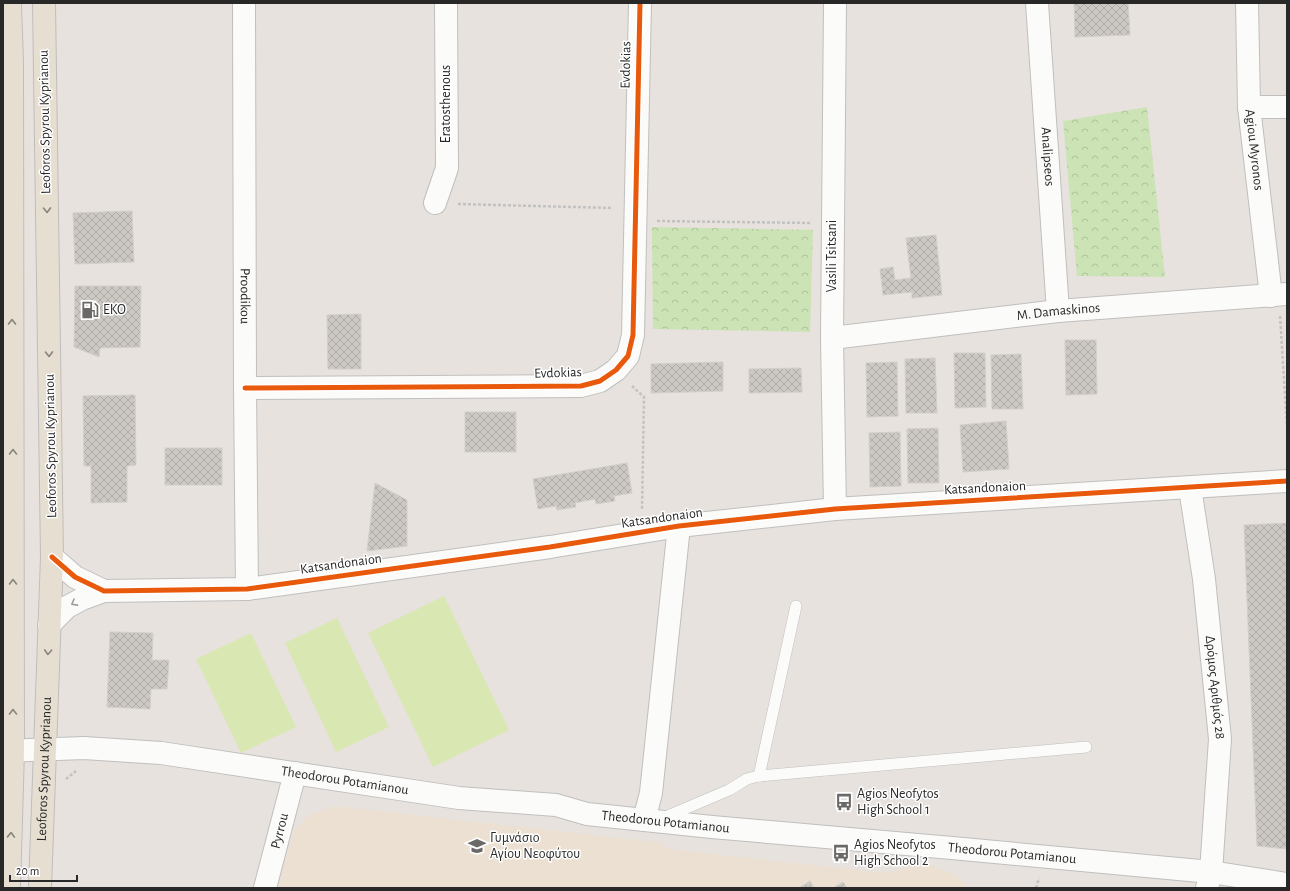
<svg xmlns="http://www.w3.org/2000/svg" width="1290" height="891" viewBox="0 0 1290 891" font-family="'Alegreya Sans',sans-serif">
  <defs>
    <pattern id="park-crowns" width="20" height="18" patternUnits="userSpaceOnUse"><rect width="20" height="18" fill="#cce3b5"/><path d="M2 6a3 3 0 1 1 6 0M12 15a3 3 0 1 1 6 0" fill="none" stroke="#afc39c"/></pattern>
    <pattern id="building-cross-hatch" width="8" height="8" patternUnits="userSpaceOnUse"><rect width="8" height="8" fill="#ccc8c4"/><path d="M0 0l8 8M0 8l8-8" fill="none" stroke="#afaca8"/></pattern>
  </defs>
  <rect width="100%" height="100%" fill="#e7e2dd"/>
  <polygon fill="#ebe0d1" points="334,806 664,843 666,849 883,873 929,864 954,874 968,888 277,888 286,855 295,830 309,815"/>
  <g fill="url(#park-crowns)">
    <polygon points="1147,107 1165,277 1077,276 1063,121"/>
    <polygon points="652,227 813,230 810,332 653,329"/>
  </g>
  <g fill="#d9e7b2">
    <polygon points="444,596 509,730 433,767 368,633"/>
    <polygon points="337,618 389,727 336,752 285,643"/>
    <polygon points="251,633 296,727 241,753 196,659"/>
  </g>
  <g fill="url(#building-cross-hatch)" stroke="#d2cec9">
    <polygon points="1074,3 1128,3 1130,35 1075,37"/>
    <polygon points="132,211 134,262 75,264 73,213"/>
    <polygon points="936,235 942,295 912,298 912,292 883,295 880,269 893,267 895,280 911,278 906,238"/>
    <polygon points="75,286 141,286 140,347 100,348 99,357 74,347"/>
    <polygon points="361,314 361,369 328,369 327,315"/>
    <polygon points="1065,340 1096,340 1097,394 1066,395"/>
    <polygon points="954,353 985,353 986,407 955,408"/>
    <polygon points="1021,354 1023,409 992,409 991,355"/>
    <polygon points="935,358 937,413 906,413 905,359"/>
    <polygon points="723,362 723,391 651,393 651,364"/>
    <polygon points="897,362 898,416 867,417 866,363"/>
    <polygon points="801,368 802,392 749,393 749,369"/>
    <polygon points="135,395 136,465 127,466 127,502 91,503 91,466 84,466 83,396"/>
    <rect x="465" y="412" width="51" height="40"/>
    <polygon points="1006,421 1009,469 963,472 960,425"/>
    <polygon points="938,428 939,483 908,483 907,429"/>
    <polygon points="900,432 901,486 870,487 869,433"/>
    <rect x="165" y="448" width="57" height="37"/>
    <polygon points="627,463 632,493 614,496 615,501 596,504 595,499 575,503 576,507 557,510 556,506 538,509 533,479"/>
    <polygon points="375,483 407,500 407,546 367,551"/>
    <polygon points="1287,523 1287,849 1257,846 1244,525"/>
    <polygon points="110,632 153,633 152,660 169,660 167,689 151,689 150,709 107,707"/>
    <polygon points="810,881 814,888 799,888"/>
    <polygon points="843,882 847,888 833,888"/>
  </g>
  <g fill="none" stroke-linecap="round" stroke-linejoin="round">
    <g stroke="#c0bfbf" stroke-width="12">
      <g id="lane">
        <polyline points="759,776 796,606"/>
        <polyline points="663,818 729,790 747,779 759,776 1086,747"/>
      </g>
    </g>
    <g stroke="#c0bfbf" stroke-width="24">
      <g id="street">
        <path id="s1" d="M244 3 245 388 247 589"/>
        <polyline points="835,3 832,338 835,509"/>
        <path id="s2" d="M1037 3 1058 311"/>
        <path id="s3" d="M1247 3 1249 107 1271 296"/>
        <polyline points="1249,107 1287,107"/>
        <polyline points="435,203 447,168 446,3"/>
        <path id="s4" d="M832 338 1058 311 1287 294"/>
        <polyline points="245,388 581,386 600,381 616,370 628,356 633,335 640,3"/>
        <path id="s5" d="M1190 488 1204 579 1220 739 1211 872 1207 888"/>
        <polyline points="52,557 75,577 104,591 247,589 550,547 679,526 835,509 1287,481"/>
        <polyline points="49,625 67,607 82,599 104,591"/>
        <polyline points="644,820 651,793 679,526"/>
        <path id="s6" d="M265 888 295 773"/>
      </g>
    </g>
    <g stroke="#c0bfbf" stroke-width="24">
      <g id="secondary">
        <path id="s7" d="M3 751 84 748 161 753 459 798 556 805 587 814 712 827 952 848 1211 872 1287 884"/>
      </g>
    </g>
    <g stroke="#bfbdbc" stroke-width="24">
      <g id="primary">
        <polyline points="9,888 13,751 12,63 10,3"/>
        <path id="s8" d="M40 888 52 557 44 3"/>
      </g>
    </g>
    <g stroke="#c3c2c2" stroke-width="2.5" stroke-dasharray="3 2" stroke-linecap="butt">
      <polyline points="458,204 613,208"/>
      <polyline points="657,221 810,223"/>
      <polyline points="1280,316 1287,426"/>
      <polyline points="632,386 644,397 642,510"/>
      <polyline points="66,779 76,771"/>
      <polyline points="1036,888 1039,878"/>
    </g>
    <use href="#lane" stroke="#fbfbfa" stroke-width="11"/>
    <use href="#street" stroke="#fbfbfa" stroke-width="22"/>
    <use href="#secondary" stroke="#fbfbfa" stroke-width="22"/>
    <use href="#primary" stroke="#e6dfd1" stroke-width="22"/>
    <g stroke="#fff" stroke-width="8">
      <g id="cycleway">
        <polyline points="245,388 581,386 600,381 616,370 628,356 633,335 640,3"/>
        <polyline points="52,557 75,577 104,591 247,589 550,547 679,526 835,509 1287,481"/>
      </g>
    </g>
    <use href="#cycleway" stroke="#e8590c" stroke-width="5"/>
  </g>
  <defs><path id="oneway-chevron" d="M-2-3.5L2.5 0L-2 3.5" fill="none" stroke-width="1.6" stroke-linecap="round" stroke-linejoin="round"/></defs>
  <g stroke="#87847c">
    <use href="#oneway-chevron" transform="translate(47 210) rotate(89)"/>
    <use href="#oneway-chevron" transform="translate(12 322) rotate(-90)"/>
    <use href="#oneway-chevron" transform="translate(49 354) rotate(89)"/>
    <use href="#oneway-chevron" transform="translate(13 452) rotate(-90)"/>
    <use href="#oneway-chevron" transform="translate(13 582) rotate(-90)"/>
    <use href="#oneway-chevron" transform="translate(48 652) rotate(93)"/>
    <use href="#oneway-chevron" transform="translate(13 712) rotate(-90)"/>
    <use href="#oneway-chevron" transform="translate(11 835) rotate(-88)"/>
  </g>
  <use stroke="#9c9c9c" href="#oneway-chevron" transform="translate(74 603) rotate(151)"/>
  <defs>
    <g id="fuel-bare" transform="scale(1.38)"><path d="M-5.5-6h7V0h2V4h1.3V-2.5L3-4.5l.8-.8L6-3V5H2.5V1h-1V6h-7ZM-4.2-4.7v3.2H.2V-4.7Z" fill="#6b6967" stroke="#fff" stroke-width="2.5" paint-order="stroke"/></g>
    <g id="bus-bare" transform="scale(1.38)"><path d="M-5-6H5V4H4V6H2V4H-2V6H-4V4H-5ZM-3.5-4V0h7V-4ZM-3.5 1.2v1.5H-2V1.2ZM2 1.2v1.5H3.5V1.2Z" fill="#6b6967" stroke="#fff" stroke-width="2.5" paint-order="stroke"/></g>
    <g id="school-bare" transform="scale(1.38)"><path d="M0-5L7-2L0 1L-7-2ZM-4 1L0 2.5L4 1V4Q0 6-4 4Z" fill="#6b6967" stroke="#fff" stroke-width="2.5" paint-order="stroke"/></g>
  </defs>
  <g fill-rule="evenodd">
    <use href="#fuel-bare" x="90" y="310"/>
    <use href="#bus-bare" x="844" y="802"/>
    <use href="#school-bare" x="477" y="846"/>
    <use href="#bus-bare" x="841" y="853"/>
  </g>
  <g text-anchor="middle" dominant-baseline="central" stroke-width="3" stroke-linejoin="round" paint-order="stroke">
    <g font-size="14" fill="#282828" stroke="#fff">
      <text transform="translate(626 65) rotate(-89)">Evdokias</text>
      <text transform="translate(446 104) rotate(-90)">Eratosthenous</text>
      <text transform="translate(45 122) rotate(-91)">Leoforos Spyrou Kyprianou</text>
      <text stroke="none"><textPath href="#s3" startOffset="147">Agiou Myronos</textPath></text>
      <text stroke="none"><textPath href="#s2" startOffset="154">Analipseos</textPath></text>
      <text transform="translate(832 256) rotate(-90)">Vasili Tsitsani</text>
      <text stroke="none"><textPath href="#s1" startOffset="293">Proodikou</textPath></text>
      <text stroke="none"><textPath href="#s4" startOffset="228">M. Damaskinos</textPath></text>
      <text transform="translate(558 373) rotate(-2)">Evdokias</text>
      <text transform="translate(51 446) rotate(-91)">Leoforos Spyrou Kyprianou</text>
      <text transform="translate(985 488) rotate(-3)">Katsandonaion</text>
      <text transform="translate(662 518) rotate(-8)">Katsandonaion</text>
      <text transform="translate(341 564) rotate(-8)">Katsandonaion</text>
      <text stroke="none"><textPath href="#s5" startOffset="201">Δρόμος Αριθμός 28</textPath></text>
      <text stroke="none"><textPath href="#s8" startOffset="119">Leoforos Spyrou Kyprianou</textPath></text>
      <text stroke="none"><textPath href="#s7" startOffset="344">Theodorou Potamianou</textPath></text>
      <text stroke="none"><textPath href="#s7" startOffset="668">Theodorou Potamianou</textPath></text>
      <text stroke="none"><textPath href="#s6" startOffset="59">Pyrrou</textPath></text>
      <text stroke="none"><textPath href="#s7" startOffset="1016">Theodorou Potamianou</textPath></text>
    </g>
    <g font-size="14" fill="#282828" stroke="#fff" text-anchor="start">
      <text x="103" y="310">EKO</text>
      <text x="857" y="794">Agios Neofytos<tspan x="857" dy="16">High School 1</tspan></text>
      <text x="490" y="838">Γυμνάσιο<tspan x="490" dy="16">Αγίου Νεοφύτου</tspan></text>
      <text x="854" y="845">Agios Neofytos<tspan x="854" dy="16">High School 2</tspan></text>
    </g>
  </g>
  <rect width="1290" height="891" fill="none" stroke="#282828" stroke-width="8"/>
  <path d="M10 875v6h67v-6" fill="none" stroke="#282828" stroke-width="2"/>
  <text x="16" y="875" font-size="12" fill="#282828" stroke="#ffffff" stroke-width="3" paint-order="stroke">20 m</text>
</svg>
